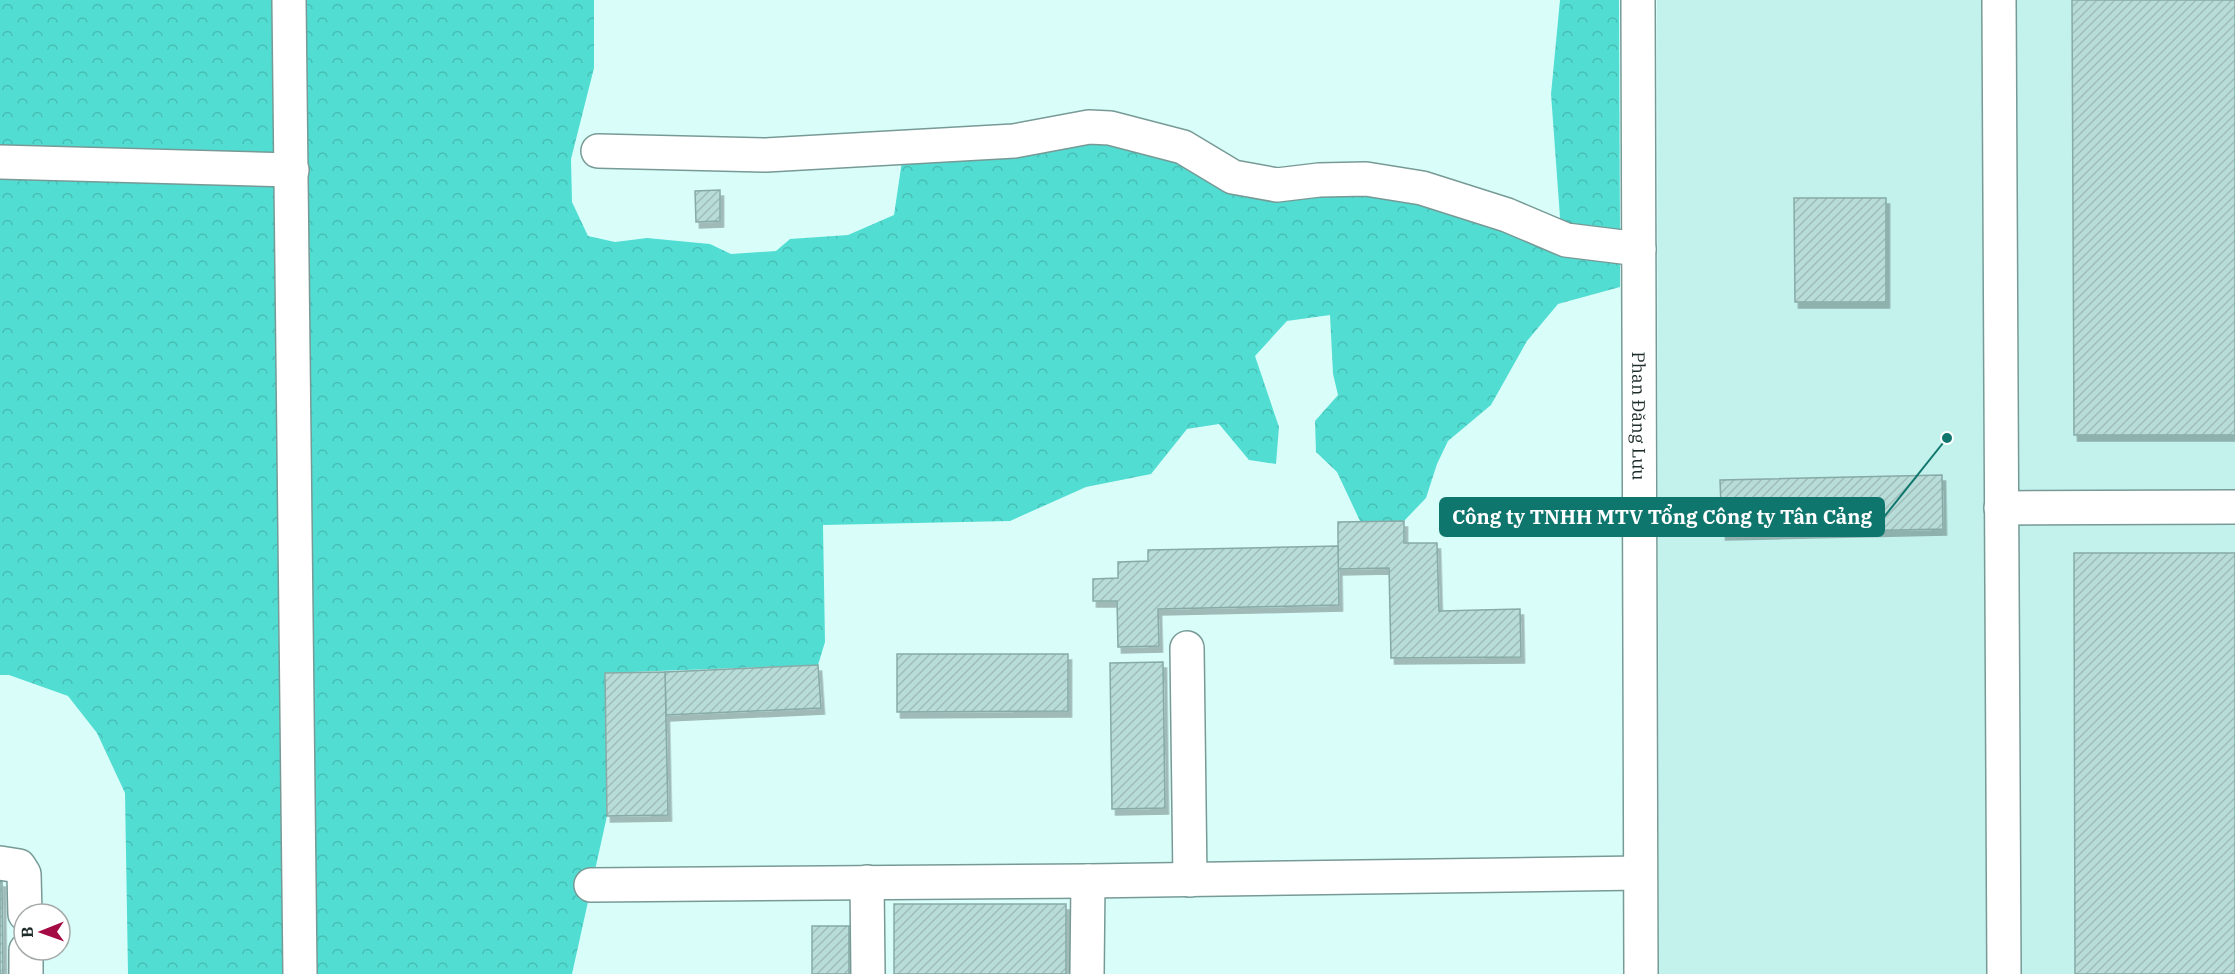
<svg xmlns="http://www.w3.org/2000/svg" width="2235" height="974" viewBox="0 0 2235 974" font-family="'IBM Plex Serif',serif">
  <defs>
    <pattern id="forest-crowns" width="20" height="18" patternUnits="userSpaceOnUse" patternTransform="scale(1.5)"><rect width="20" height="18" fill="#52ddd3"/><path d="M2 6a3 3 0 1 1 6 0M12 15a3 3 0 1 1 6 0" fill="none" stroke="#47beb5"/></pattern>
    <pattern id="building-hatch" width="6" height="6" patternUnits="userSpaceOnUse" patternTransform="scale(1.5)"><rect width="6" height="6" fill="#b8dcd8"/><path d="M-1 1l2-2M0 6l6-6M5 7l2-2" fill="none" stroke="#9ebdb9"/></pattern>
    <filter id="shadow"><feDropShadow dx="3.5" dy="6" stdDeviation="0" flood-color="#0004"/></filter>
  </defs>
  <rect width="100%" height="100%" fill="#d9fefa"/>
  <polygon fill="#c3f1ec" points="1657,0 2235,0 2235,974 1659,974"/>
  <g fill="url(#forest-crowns)">
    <polygon points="0,0 282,0 284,162 0,155"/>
    <polygon points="297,0 594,0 594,68 571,159 572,202 588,236 615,242 647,238 710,244 731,254 776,251 790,239 848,235 894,215 903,154 1087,134 1365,186 1620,253 1620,287 1558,304 1527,341 1491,405 1448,441 1437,464 1426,498 1404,521 1360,521 1337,472 1316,452 1315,421 1338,395 1333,374 1330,315 1287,321 1255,356 1279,427 1276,464 1249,460 1219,424 1187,429 1151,474 1086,487 1010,521 823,525 825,642 818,665 605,673 607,816 572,974 307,974"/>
    <polygon points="1560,0 1619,0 1620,240 1561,231 1551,94"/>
    <polygon points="0,170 285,177 293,974 128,974 125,793 97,733 68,696 9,675 0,675"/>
  </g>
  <g fill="url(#building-hatch)" stroke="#87aaa6" stroke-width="1.5" filter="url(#shadow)">
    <polygon points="2072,0 2235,0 2235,435 2074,435"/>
    <polygon points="720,190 720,221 696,222 695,191"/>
    <polygon points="1794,198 1886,198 1886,302 1795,302"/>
    <polygon points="1942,475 1943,529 1722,534 1720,480"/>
    <polygon points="1404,521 1404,543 1437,543 1439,611 1520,609 1521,657 1391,658 1389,568 1338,569 1338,522"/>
    <polygon points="1338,546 1339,605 1158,609 1159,646 1118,647 1117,601 1093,601 1093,579 1118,578 1118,562 1148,561 1148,550"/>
    <polygon points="2074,553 2235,553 2235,974 2075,974"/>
    <polygon points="897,654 1068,654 1068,711 897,712"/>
    <polygon points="1163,662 1165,808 1112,809 1110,663"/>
    <polygon points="818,665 821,708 666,715 665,672"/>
    <polygon points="665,672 668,815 607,816 605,673"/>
    <polygon points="0,881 2,881 3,974 0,974"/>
    <rect x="894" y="904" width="172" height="70"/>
    <rect x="812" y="926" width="37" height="48"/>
  </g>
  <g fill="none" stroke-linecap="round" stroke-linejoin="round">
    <g stroke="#779a96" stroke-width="36">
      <g id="minor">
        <polyline points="289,0 300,974"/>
        <path id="s1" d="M1638 0 1641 974"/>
        <polyline points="1999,0 2004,974"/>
        <polyline points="598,151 766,155 1014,141 1089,127 1110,128 1183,147 1233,177 1277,185 1319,180 1366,179 1422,188 1507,215 1566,240 1639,249"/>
        <polyline points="0,162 292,170"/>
        <polyline points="2001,508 2235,507"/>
        <polyline points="1187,648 1190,880"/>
        <polyline points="0,863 19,866 24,874 25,914"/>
        <polyline points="867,882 868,974"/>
        <polyline points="591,885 1088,881 1640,873"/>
        <polyline points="26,950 26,974"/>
        <polyline points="1087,974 1088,881"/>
      </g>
    </g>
    <use href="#minor" stroke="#fff" stroke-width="33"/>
  </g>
  <g text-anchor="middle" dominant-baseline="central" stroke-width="4.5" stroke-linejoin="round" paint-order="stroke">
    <g font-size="18" fill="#1d2b29" stroke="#fff">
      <text stroke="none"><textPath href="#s1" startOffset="416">Phan Đăng Lưu</textPath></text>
    </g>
  </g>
  <path fill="none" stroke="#0f766e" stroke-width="2" d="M1947 438L1884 517"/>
  <circle fill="#0f766e" stroke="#fff" stroke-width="2" cx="1947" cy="438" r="6"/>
  <rect fill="#0f766e" stroke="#0f766e" stroke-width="2" x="1440" y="498" width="444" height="38" rx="6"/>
  <g font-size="20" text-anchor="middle" font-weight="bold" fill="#fff">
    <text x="1662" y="524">Công ty TNHH MTV Tổng Công ty Tân Cảng</text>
  </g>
  <g transform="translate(42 932) rotate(269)"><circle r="28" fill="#ffffff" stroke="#a5aaa9" stroke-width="1.5"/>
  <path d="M0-4.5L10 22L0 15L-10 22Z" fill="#a40b44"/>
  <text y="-9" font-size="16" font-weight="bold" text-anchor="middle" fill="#1d2b29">B</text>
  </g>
</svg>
